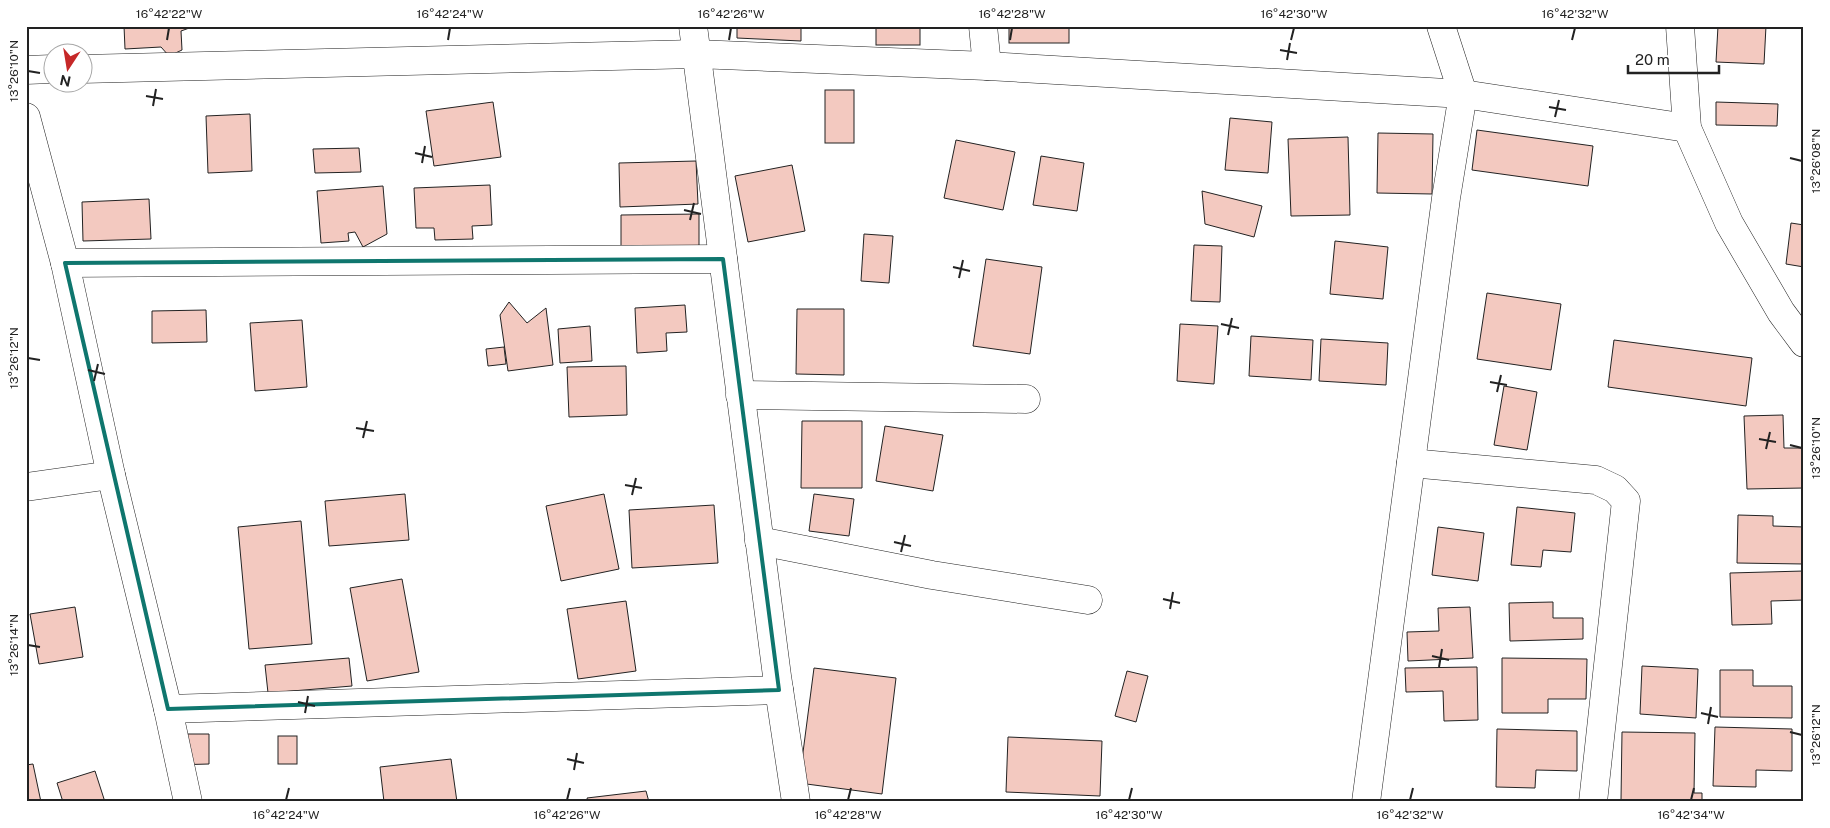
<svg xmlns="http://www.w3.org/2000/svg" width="1830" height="828" viewBox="0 0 1830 828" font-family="'Public Sans',sans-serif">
  <rect width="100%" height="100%" fill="#fff"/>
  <g fill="#f3c9c0" stroke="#222">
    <polygon points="124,26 192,26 192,27 181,31 182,50 169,56 161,47 125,49"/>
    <polygon points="737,26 801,26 801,41 737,38"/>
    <rect x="876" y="26" width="44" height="19"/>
    <rect x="1009" y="26" width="60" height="17"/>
    <polygon points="1718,26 1766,26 1764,64 1716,62"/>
    <rect x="825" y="90" width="29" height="53"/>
    <polygon points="493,102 501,157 434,166 426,111"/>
    <polygon points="1716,102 1778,104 1777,126 1716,125"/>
    <polygon points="250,114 252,171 208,173 206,116"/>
    <polygon points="1230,118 1272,122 1268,173 1225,170"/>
    <polygon points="1477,130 1593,146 1588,186 1472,170"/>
    <polygon points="1378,133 1433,134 1432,194 1377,193"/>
    <polygon points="1348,137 1350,215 1291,216 1288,139"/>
    <polygon points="956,140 1015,152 1003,210 944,198"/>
    <polygon points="359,148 361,172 315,173 313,149"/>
    <polygon points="1041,156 1084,163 1077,211 1033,205"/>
    <polygon points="696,161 698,204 620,207 619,163"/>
    <polygon points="792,165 805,231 748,242 735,176"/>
    <polygon points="490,185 492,225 472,226 473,239 435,240 434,228 416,228 414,188"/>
    <polygon points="383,186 387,234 363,247 355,232 348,233 349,241 321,243 317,191"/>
    <polygon points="1202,191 1262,206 1254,237 1205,224"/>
    <polygon points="149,199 151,239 83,241 82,202"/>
    <polygon points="699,214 699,247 621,248 621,215"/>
    <polygon points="1791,223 1804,225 1804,267 1786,264"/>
    <polygon points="864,234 893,236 889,283 861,281"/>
    <polygon points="1335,241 1388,247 1383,299 1330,294"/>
    <polygon points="1194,245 1222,246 1220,302 1191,301"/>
    <polygon points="986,259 1042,267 1030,354 973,346"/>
    <polygon points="1487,293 1561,304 1551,370 1477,359"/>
    <polygon points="509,302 527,323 546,308 553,365 508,371 500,315"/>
    <polygon points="685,305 687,332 666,333 667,351 637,353 635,308"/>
    <polygon points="797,309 844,309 844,375 796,374"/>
    <polygon points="206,310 207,342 152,343 152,311"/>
    <polygon points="302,320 307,387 255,391 250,323"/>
    <polygon points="1180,324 1218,326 1214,384 1177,381"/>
    <polygon points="590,326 592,361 560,363 558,329"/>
    <polygon points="1251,336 1313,340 1311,380 1249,376"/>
    <polygon points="1321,339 1388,343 1386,385 1319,381"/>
    <polygon points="1614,340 1752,358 1746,406 1608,387"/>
    <polygon points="504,347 506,364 488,366 486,349"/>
    <polygon points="626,366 627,415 569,417 567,367"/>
    <polygon points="1504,386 1537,392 1527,450 1494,445"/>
    <polygon points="1783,415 1784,448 1803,448 1804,488 1747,489 1744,416"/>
    <polygon points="802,421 862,421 862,488 801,488"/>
    <polygon points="885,426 943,435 933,491 876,481"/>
    <polygon points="405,494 409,540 329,546 325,501"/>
    <polygon points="604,494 619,569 561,581 546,506"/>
    <polygon points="814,494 854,499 849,536 809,531"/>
    <polygon points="714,505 718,563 632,568 629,510"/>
    <polygon points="1517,507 1575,513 1571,552 1543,550 1541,567 1511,565"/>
    <polygon points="1738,515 1773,516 1773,526 1804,527 1804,564 1737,563"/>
    <polygon points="301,521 312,644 249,649 238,527"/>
    <polygon points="1438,527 1484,533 1478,581 1432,575"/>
    <polygon points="1804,571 1804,600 1771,601 1772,624 1732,625 1730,573"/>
    <polygon points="402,579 419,672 367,681 350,588"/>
    <polygon points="626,601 636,671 578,679 567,609"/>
    <polygon points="1553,602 1553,618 1583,618 1583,639 1510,641 1509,603"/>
    <polygon points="75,607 83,657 39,664 30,614"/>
    <polygon points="1470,607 1473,658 1408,661 1407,632 1439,631 1438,608"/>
    <polygon points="349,658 352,686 268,693 265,665"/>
    <polygon points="1502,658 1587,659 1586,699 1548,699 1548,713 1502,713"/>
    <polygon points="1642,666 1698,669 1696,718 1640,714"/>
    <polygon points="1477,667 1478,720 1444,721 1443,691 1406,692 1405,668"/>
    <polygon points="814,668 896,678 882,794 799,783"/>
    <polygon points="1720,670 1753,670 1753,686 1792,686 1792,718 1720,717"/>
    <polygon points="1127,671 1148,676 1136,722 1115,716"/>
    <polygon points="1715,727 1792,729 1792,771 1756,770 1756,787 1713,786"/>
    <polygon points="1497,729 1577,731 1577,771 1536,770 1535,788 1496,787"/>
    <polygon points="1622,732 1695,733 1694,793 1702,793 1702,802 1621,800"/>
    <polygon points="173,734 209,734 209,764 173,765"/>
    <rect x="278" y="736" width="19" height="28"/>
    <polygon points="1008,737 1102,741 1100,796 1006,792"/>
    <polygon points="451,759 457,802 384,802 380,767"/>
    <polygon points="33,764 41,802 26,802 26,765"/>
    <polygon points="95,771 105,802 63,802 57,783"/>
    <polygon points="646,791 649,802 588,802 587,798"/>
  </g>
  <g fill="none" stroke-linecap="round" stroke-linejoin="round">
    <g stroke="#222" stroke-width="29">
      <g id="minor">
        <polyline points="693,26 777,676 796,802"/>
        <polyline points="983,26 987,66"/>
        <polyline points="1680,26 1687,128 1729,223 1781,312 1804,343"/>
        <polyline points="82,69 696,54 987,66 1463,94 1687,128"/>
        <polyline points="26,70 52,69"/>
        <polyline points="26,117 65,263 111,475 168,709 188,802"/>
        <polyline points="65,263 723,259"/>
        <polyline points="740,395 1026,399"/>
        <polyline points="1411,463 1596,480 1615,489 1626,501 1593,802"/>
        <polyline points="26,487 111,475"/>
        <polyline points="759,541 932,575 1088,600"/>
        <polyline points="168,709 779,690"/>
        <polyline points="1366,802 1446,198 1463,94 1441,26"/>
      </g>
    </g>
    <use href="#minor" stroke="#fff" stroke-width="28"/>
  </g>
  <path fill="none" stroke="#0f766e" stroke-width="4" stroke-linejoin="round" d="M723 259 779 690 168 709 65 263Z"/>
  <path fill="none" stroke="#222" stroke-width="2" d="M167 40 169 28M448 40 450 28M729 40 731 28M1010 40 1012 28M1291 40 1294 28M1572 40 1575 28M1280 50 1297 53M1287 60 1290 43M28 71 40 73M146 96 163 99M153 106 156 89M1549 107 1566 110M1555 117 1559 100M415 153 432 157M1790 158 1802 161M422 163 425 146M684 210 701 214M690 220 694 203M953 267 970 271M959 278 963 260M1221 324 1239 328M1228 335 1232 318M28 358 40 360M88 370 105 374M94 381 98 364M1490 382 1507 385M1497 392 1501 375M356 428 374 431M363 438 367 421M1759 439 1776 442M1790 445 1802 448M1766 449 1770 432M625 485 642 488M632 495 636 478M894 542 911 546M901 552 905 535M1163 599 1180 603M1170 609 1173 592M28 645 40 647M1432 656 1449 660M1439 667 1442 649M298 702 315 706M305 713 308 696M1701 713 1718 717M1708 724 1711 707M1790 732 1802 735M567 759 584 763M574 770 577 753M286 800 289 788M567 800 570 788M848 800 851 788M1129 800 1132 788M1410 800 1413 788M1691 800 1694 788"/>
  <rect width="1830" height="828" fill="none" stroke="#ffffff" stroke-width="55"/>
  <g transform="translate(68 68) rotate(192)"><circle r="24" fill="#ffffff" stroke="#a7a7a7"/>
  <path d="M0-4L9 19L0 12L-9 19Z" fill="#c62828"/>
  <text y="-8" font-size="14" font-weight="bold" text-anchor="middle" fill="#222222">N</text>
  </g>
  <path d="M1628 65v8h91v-8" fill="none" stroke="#222222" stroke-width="2.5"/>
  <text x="1635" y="65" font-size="15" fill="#222222" stroke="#ffffff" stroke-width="4" paint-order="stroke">20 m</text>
  <rect x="28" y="28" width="1774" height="772" fill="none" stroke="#222" stroke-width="2"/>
  <g font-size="12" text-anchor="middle" fill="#222">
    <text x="169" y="18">16°42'22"W</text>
    <text x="450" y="18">16°42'24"W</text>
    <text x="731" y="18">16°42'26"W</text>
    <text x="1012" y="18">16°42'28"W</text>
    <text x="1294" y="18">16°42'30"W</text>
    <text x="1575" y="18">16°42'32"W</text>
    <text transform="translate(14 71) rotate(-90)" y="4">13°26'10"N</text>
    <text transform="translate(1816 161) rotate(-90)" y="4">13°26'08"N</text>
    <text transform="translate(14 358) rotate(-90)" y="4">13°26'12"N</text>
    <text transform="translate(1816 448) rotate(-90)" y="4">13°26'10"N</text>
    <text transform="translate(14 645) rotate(-90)" y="4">13°26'14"N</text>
    <text transform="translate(1816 735) rotate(-90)" y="4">13°26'12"N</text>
    <text x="286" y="819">16°42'24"W</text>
    <text x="567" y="819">16°42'26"W</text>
    <text x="848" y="819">16°42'28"W</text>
    <text x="1129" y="819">16°42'30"W</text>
    <text x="1410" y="819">16°42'32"W</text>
    <text x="1691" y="819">16°42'34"W</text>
  </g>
</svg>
